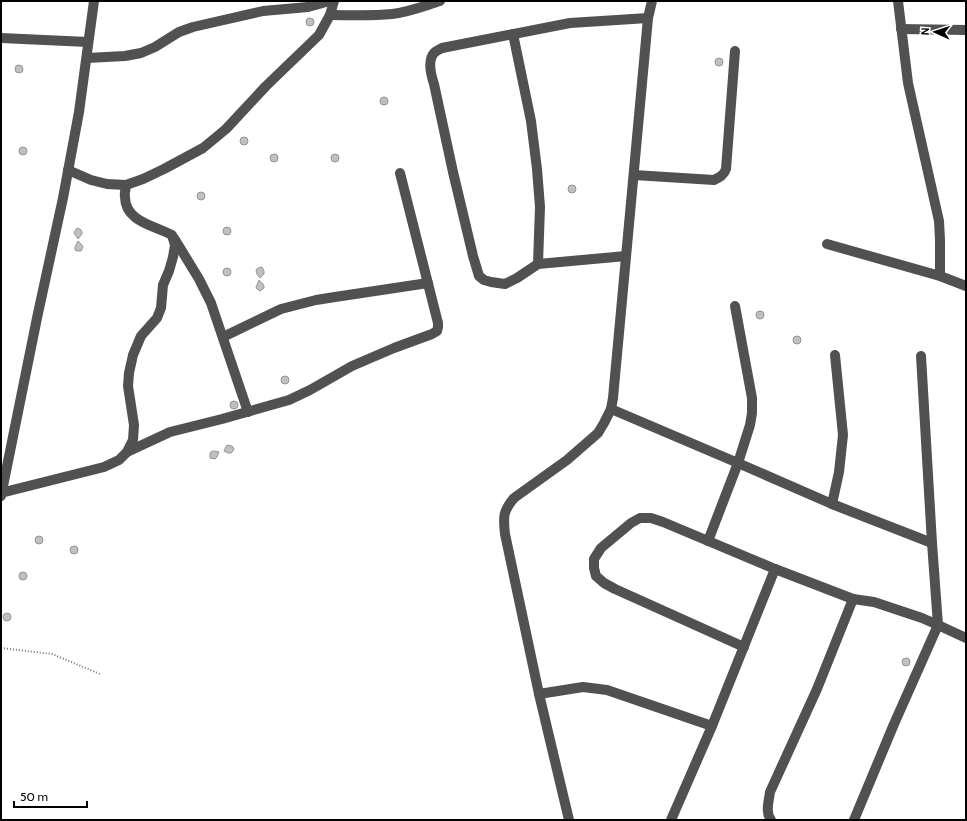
<svg xmlns="http://www.w3.org/2000/svg" width="967" height="821" viewBox="0 0 967 821" font-family="Cabin,sans-serif">
  <rect width="100%" height="100%" fill="#fff"/>
  <g fill="#c0c0c0" stroke="#959595">
    <circle cx="310" cy="22" r="4"/>
    <circle cx="719" cy="62" r="4"/>
    <circle cx="19" cy="69" r="4"/>
    <circle cx="384" cy="101" r="4"/>
    <circle cx="244" cy="141" r="4"/>
    <circle cx="23" cy="151" r="4"/>
    <circle cx="335" cy="158" r="4"/>
    <circle cx="274" cy="158" r="4"/>
    <circle cx="572" cy="189" r="4"/>
    <circle cx="201" cy="196" r="4"/>
    <circle cx="227" cy="231" r="4"/>
    <polygon points="78,228 81,230 82,232 82,234 78,239 74,233 76,229"/>
    <polygon points="78,241 82,245 83,247 81,251 78,251 75,250 75,247"/>
    <polygon points="262,267 264,271 264,274 260,278 257,274 256,270 258,268"/>
    <circle cx="227" cy="272" r="4"/>
    <polygon points="259,280 263,284 264,286 264,288 260,291 257,289 256,287 257,285"/>
    <circle cx="760" cy="315" r="4"/>
    <circle cx="797" cy="340" r="4"/>
    <circle cx="285" cy="380" r="4"/>
    <circle cx="234" cy="405" r="4"/>
    <polygon points="227,445 232,446 233,447 234,449 233,451 231,453 228,453 224,451"/>
    <polygon points="212,451 214,451 219,452 217,457 215,459 210,458 210,453"/>
    <circle cx="39" cy="540" r="4"/>
    <circle cx="74" cy="550" r="4"/>
    <circle cx="23" cy="576" r="4"/>
    <circle cx="7" cy="617" r="4"/>
    <circle cx="906" cy="662" r="4"/>
  </g>
  <g fill="none" stroke-linecap="round" stroke-linejoin="round">
    <polyline stroke="#737373" stroke-width="2" stroke-dasharray="1 2" stroke-linecap="butt" points="1,648 52,654 100,674"/>
    <g stroke="#515151" stroke-width="10">
      <polyline points="898,1 908,83 939,221 940,240 940,276"/>
      <path d="M330 15C351 15 372 16 392 14 409 12 424 6 440 1"/>
      <polyline points="901,29 966,30"/>
      <polyline points="513,34 531,121 537,169 540,207 538,264"/>
      <polyline points="1,38 88,42"/>
      <polyline points="87,58 125,56 141,53 155,47 179,32 193,27 263,11 308,7 319,4 329,1"/>
      <polyline points="68,170 91,180 107,184 126,185 143,179 164,169 203,148 226,129 266,86 319,35 330,15 334,1"/>
      <path d="M634 175 714 180C720 177 724 175 726 169L735 51"/>
      <polyline points="174,238 199,279 211,303 248,412"/>
      <polyline points="827,244 940,276 966,286"/>
      <path d="M626 256 538 264 517 278 505 284 491 282 484 280 479 276 473 256 453 172 434 84C431 75 427 61 434 53 436 51 440 49 442 48L570 23 648 18"/>
      <polyline points="223,337 281,309 316,300 335,297 428,283"/>
      <polyline points="611,409 738,463 832,504 932,543"/>
      <polyline points="127,452 170,432 222,419 289,400 310,390 352,366 394,348 432,334 437,331 438,327 438,323 400,173"/>
      <path d="M1 493 104 467 119 460 127 452 133 440 134 425 128 386 129 373 133 355 141 336 157 318 161 308 163 285 169 271 173 257 175 245 172 235C156 226 125 222 125 197 124 193 126 189 126 185"/>
      <polyline points="1,496 37,318 63,198 79,112 94,1"/>
      <polyline points="832,504 839,472 843,435 835,355"/>
      <polyline points="708,541 738,463 750,425 752,413 752,398 735,306"/>
      <polyline points="744,647 615,589 604,583 596,576 594,568 594,559 601,548 631,523 640,518 651,518 663,522 775,569 853,599 874,602 922,618 938,625 966,638"/>
      <polyline points="539,694 583,687 607,690 712,726"/>
      <path d="M569 820 539 694 505 534C503 517 503 511 514 498L567 460 598 433 604 423 611 409 613 398 648 18 652 1"/>
      <polyline points="671,820 712,726 775,569"/>
      <path d="M771 820C765 812 769 801 770 792L817 689 853 599"/>
      <polyline points="854,820 894,724 938,625 932,543 921,356"/>
    </g>
  </g>
  <rect width="967" height="821" fill="none" stroke="#000000" stroke-width="4"/>
  <g transform="translate(935 32) rotate(273)" stroke="#ffffff" stroke-width="3" paint-order="stroke">
  <path d="M0-3L7 15L0 10L-7 15Z" fill="#000000"/>
  <text y="-6" font-size="11" font-weight="bold" text-anchor="middle" fill="#000000">N</text>
  </g>
  <path d="M14 801v6h73v-6" fill="none" stroke="#000000" stroke-width="2"/>
  <text x="20" y="801" font-size="12" fill="#000000" stroke="#ffffff" stroke-width="3" paint-order="stroke">50 m</text>
</svg>
